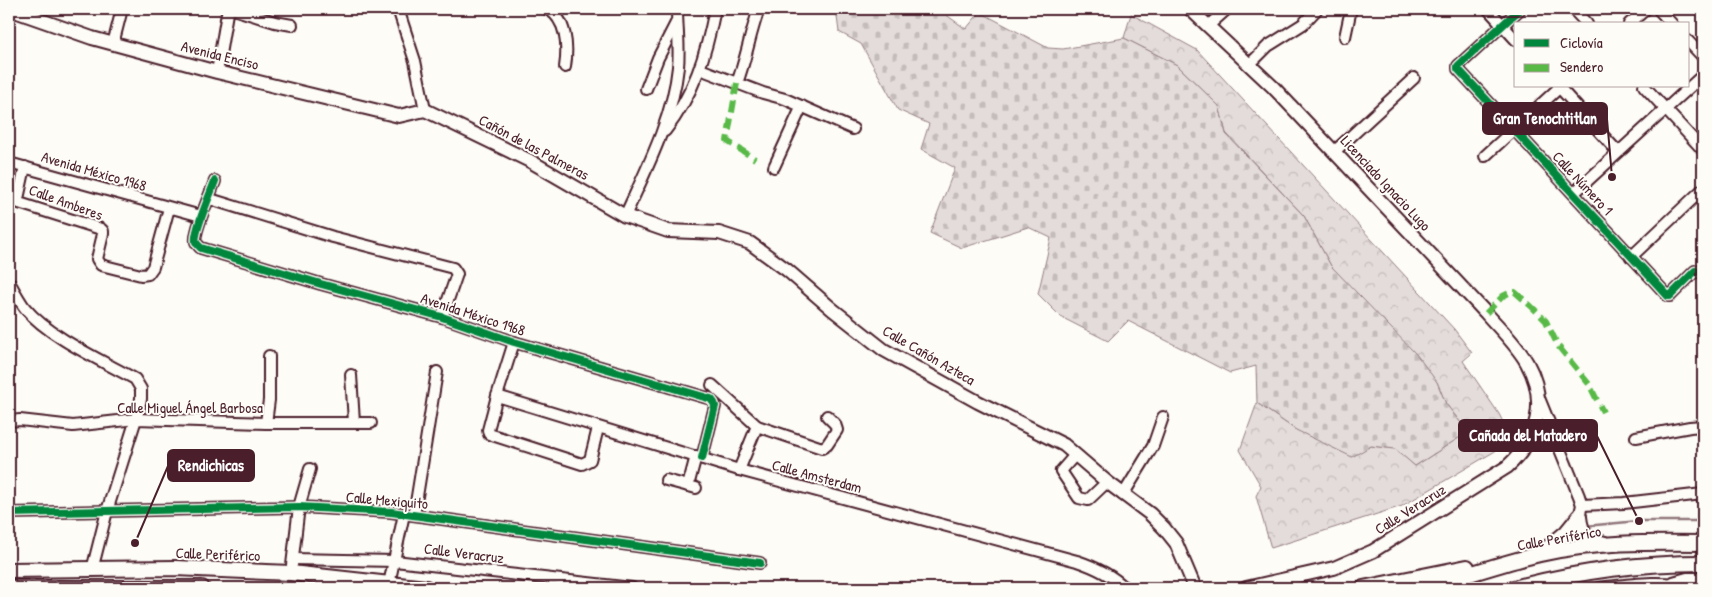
<svg xmlns="http://www.w3.org/2000/svg" width="1712" height="597" viewBox="0 0 1712 597" font-family="'Patrick Hand',sans-serif">
  <defs>
    <pattern id="forest-crowns" width="20" height="18" patternUnits="userSpaceOnUse" patternTransform="scale(1.25)"><rect width="20" height="18" fill="#e3dcda"/><path d="M2 6a3 3 0 1 1 6 0M12 15a3 3 0 1 1 6 0" fill="none" stroke="#c4bcbb"/></pattern>
    <pattern id="cemetery-stones" width="16" height="16" patternUnits="userSpaceOnUse" patternTransform="scale(1.25)"><rect width="16" height="16" fill="#e3dcda"/><path d="M2 7V4a2 2 0 0 1 4 0v3zM10 15v-3a2 2 0 0 1 4 0v3z" fill="#c4bcbb"/></pattern>
  </defs>
  <rect width="100%" height="100%" fill="#fdfcf7"/>
  <filter id="ink" filterUnits="userSpaceOnUse"><feTurbulence type="fractalNoise" baseFrequency=".02" numOctaves="2"/><feDisplacementMap in="SourceGraphic" scale="10" xChannelSelector="R" yChannelSelector="G"/><feConvolveMatrix kernelMatrix="1 2 1 2 8 2 1 2 1" color-interpolation-filters="sRGB"/></filter>
  <g filter="url(#ink)">
    <polygon fill="url(#forest-crowns)" stroke="#967e82" points="1131,14 1197,50 1454,329 1472,353 1463,361 1499,414 1511,438 1497,450 1402,506 1271,548 1256,496 1261,486 1240,450 1257,403 1296,430 1371,446 1396,449 1415,466 1468,432 1446,404 1437,382 1331,266 1304,216 1226,133 1219,106 1177,65 1124,38"/>
    <polygon fill="url(#cemetery-stones)" stroke="#967e82" points="836,9 901,9 909,14 913,9 938,9 966,29 980,12 1048,48 1063,49 1124,38 1177,65 1219,106 1226,134 1304,216 1331,266 1416,354 1437,382 1446,404 1468,432 1415,466 1395,449 1371,446 1352,457 1296,430 1257,403 1256,366 1230,373 1128,321 1108,341 1061,317 1038,294 1051,238 1028,227 962,248 930,233 955,168 921,149 929,124 898,110 861,44 839,32"/>
    <g fill="none" stroke-linecap="round" stroke-linejoin="round">
      <polyline stroke="#91777b" stroke-width="2.5" points="1585,526 1639,521 1703,521"/>
      <g stroke="#4a1f2b" stroke-width="14">
        <g id="minor">
          <polyline points="398,9 415,61 425,110"/>
          <path d="M547 9C567 18 568 48 565 67"/>
          <polyline points="1488,9 1516,40"/>
          <polyline points="1520,9 1458,66 1458,69 1668,296 1670,296 1695,271 1703,273"/>
          <polyline points="1573,9 1587,24"/>
          <polyline points="1658,9 1672,24"/>
          <polyline points="1629,24 1646,9"/>
          <polyline points="1208,26 1227,9"/>
          <polyline points="1345,37 1351,9"/>
          <polyline points="1688,41 1703,57"/>
          <polyline points="113,44 122,9"/>
          <polyline points="1250,64 1268,46 1303,24 1317,9"/>
          <polyline points="700,69 763,93 785,99 853,129"/>
          <polyline points="217,72 227,13 233,9 275,22 292,25"/>
          <path d="M737 83C746 59 750 34 759 9"/>
          <polyline points="1558,86 1618,152"/>
          <polyline points="1644,86 1703,150"/>
          <polyline points="646,89 658,58 677,21"/>
          <path d="M665 131C694 94 706 55 715 9"/>
          <polyline points="1335,151 1414,78"/>
          <polyline points="1485,156 1561,86"/>
          <polyline points="9,163 201,216"/>
          <polyline points="25,167 18,199 19,203 101,229 103,231 103,234 97,259 101,265 141,275 148,274 153,267 169,208"/>
          <polyline points="774,167 802,106"/>
          <path d="M215 181C211 192 193 234 196 242 197 245 199 246 201 248L321 284 442 317 514 342 711 399 714 403 715 406 702 458"/>
          <polyline points="1574,193 1703,75"/>
          <polyline points="210,199 333,237 453,268 457,274 442,317"/>
          <path d="M625 216C646 170 673 118 678 67 680 48 677 28 677 9"/>
          <polyline points="1631,257 1703,189"/>
          <path d="M9 282C14 290 19 300 25 308 49 337 101 360 135 379L141 389V399L136 419 107 511 92 570"/>
          <polyline points="514,342 497,396 488,430 489,434 582,464 590,460 598,428"/>
          <polyline points="351,375 354,422"/>
          <polyline points="712,385 757,426 822,448 827,445 837,430 835,424 827,416"/>
          <path d="M497 396 739 470 1077 561C1095 567 1112 575 1125 588"/>
          <polyline points="1539,398 1579,496 1582,505 1579,517"/>
          <polyline points="9,421 20,420 73,426 136,419 266,423 371,423"/>
          <polyline points="266,423 269,400 269,356"/>
          <polyline points="1636,437 1690,427 1703,426"/>
          <polyline points="1075,455 1061,471 1079,498 1088,500 1107,482"/>
          <polyline points="739,470 757,426"/>
          <polyline points="666,480 696,488"/>
          <polyline points="688,486 696,456"/>
          <polyline points="1123,495 1153,446 1163,417"/>
          <polyline points="1582,505 1624,503 1703,494"/>
          <polyline points="9,513 299,507 391,512 760,563"/>
          <polyline points="414,515 437,372"/>
          <polyline points="293,559 395,561 632,588"/>
          <polyline points="292,565 299,507 310,469"/>
          <polyline points="1548,581 1554,588"/>
          <polyline points="1673,582 1687,578 1703,578"/>
          <polyline points="389,584 404,514"/>
          <path d="M1599 588C1632 584 1663 579 1696 588"/>
        </g>
      </g>
      <g stroke="#4a1f2b" stroke-width="16">
        <g id="major">
          <polyline points="9,9 92,38 217,72 399,116 425,110 530,161 625,216 668,231 719,233 750,243 787,270 832,309 884,350 978,402 1064,445 1107,482 1150,514 1164,528 1176,543 1195,588"/>
          <path d="M1190 9 1273 87 1486 313C1500 329 1517 345 1527 363 1548 401 1538 439 1507 467L1373 551 1334 568 1246 588"/>
        </g>
      </g>
      <g stroke="#4a1f2b" stroke-width="18">
        <g id="highway">
          <path d="M1579 517C1581 536 1588 540 1605 544"/>
          <polyline points="1542,553 1566,533 1579,517"/>
          <polyline points="9,570 175,568 291,573 426,588"/>
          <polyline points="9,588 202,588"/>
          <polyline points="1363,588 1467,567"/>
          <path d="M1423 588C1462 577 1501 563 1540 554 1593 542 1649 542 1703 543"/>
          <path d="M1514 588C1575 572 1640 563 1703 563"/>
        </g>
      </g>
      <use href="#minor" stroke="#fdfcf7" stroke-width="10"/>
      <use href="#major" stroke="#fdfcf7" stroke-width="12"/>
      <use href="#highway" stroke="#fdfcf7" stroke-width="14"/>
      <g stroke="#58b947" stroke-width="6" stroke-dasharray="12 6" stroke-linecap="butt">
        <polyline points="737,83 727,141 755,159"/>
        <polyline points="1486,313 1503,296 1511,292 1515,292 1531,306 1546,321 1558,346 1589,384 1603,412"/>
      </g>
      <g stroke="#fdfcf7" stroke-width="11">
        <g id="cycleway">
          <polyline points="1520,9 1458,66 1458,69 1668,296 1670,296 1695,271 1703,273"/>
          <path d="M215 181C211 192 193 234 196 242 197 245 199 246 201 248L321 284 442 317 514 342 711 399 714 403 715 406 702 458"/>
          <polyline points="9,513 299,507 391,512 760,563"/>
        </g>
      </g>
      <use href="#cycleway" stroke="#00873e" stroke-width="8"/>
    </g>
  </g>
  <g text-anchor="middle" dominant-baseline="central" stroke-width="4" stroke-linejoin="round" paint-order="stroke">
    <g font-size="15" fill="#4a1f2b" stroke="#fdfcf7">
      <text transform="translate(220 55) rotate(14)">Avenida Enciso</text>
      <text transform="translate(534 147) rotate(28)">Cañón de las Palmeras</text>
      <text transform="translate(94 171) rotate(16)">Avenida México 1968</text>
      <text transform="translate(1386 183) rotate(47)">Licenciado Ignacio Lugo</text>
      <text transform="translate(1583 183) rotate(47)">Calle Número 1</text>
      <text transform="translate(66 202) rotate(20)">Calle Amberes</text>
      <text transform="translate(473 314) rotate(18)">Avenida México 1968</text>
      <text transform="translate(929 355) rotate(30)">Calle Cañón Azteca</text>
      <text x="190" y="407">Calle Miguel Ángel Barbosa</text>
      <text transform="translate(817 476) rotate(15)">Calle Amsterdam</text>
      <text transform="translate(387 500) rotate(5)">Calle Mexiquito</text>
      <text transform="translate(1410 509) rotate(-32)">Calle Veracruz</text>
      <text transform="translate(1559 538) rotate(-10)">Calle Periférico</text>
      <text transform="translate(464 553) rotate(7)">Calle Veracruz</text>
      <text transform="translate(218 554) rotate(2)">Calle Periférico</text>
    </g>
  </g>
  <path fill="none" stroke="#4a1f2b" stroke-width="2" d="M1612 177L1607 119M1639 521L1597 436M135 543L168 466"/>
  <g fill="#4a1f2b" stroke="#fdfcf7" stroke-width="2">
    <circle cx="1612" cy="177" r="5"/>
    <circle cx="1639" cy="521" r="5"/>
    <circle cx="135" cy="543" r="5"/>
  </g>
  <g fill="#4a1f2b" stroke="#4a1f2b" stroke-width="2">
    <rect x="1483" y="103" width="124" height="31" rx="5"/>
    <rect x="1459" y="420" width="138" height="31" rx="5"/>
    <rect x="168" y="450" width="86" height="31" rx="5"/>
  </g>
  <g font-size="16" text-anchor="middle" font-weight="bold" fill="#fff">
    <text x="1545" y="124">Gran Tenochtitlan</text>
    <text x="1528" y="441">Cañada del Matadero</text>
    <text x="211" y="471">Rendichicas</text>
  </g>
  <rect width="1712" height="597" fill="none" stroke="#fdfcf7" stroke-width="30"/>
  <rect x="15" y="15" width="1682" height="567" fill="none" stroke="#4a1f2b" stroke-width="2" filter="url(#ink)"/>
  <rect x="1514" y="22" width="175" height="65" fill="#fdfcf7" stroke="#b5a4a5"/>
  <rect x="1524" y="39" width="25" height="8" fill="#00873e" stroke="#b5a4a5"/>
  <text x="1560" y="48" font-size="15" fill="#4a1f2b">Ciclovía</text>
  <rect x="1524" y="64" width="25" height="8" fill="#58b947" stroke="#b5a4a5"/>
  <text x="1560" y="72" font-size="15" fill="#4a1f2b">Sendero</text>
</svg>
